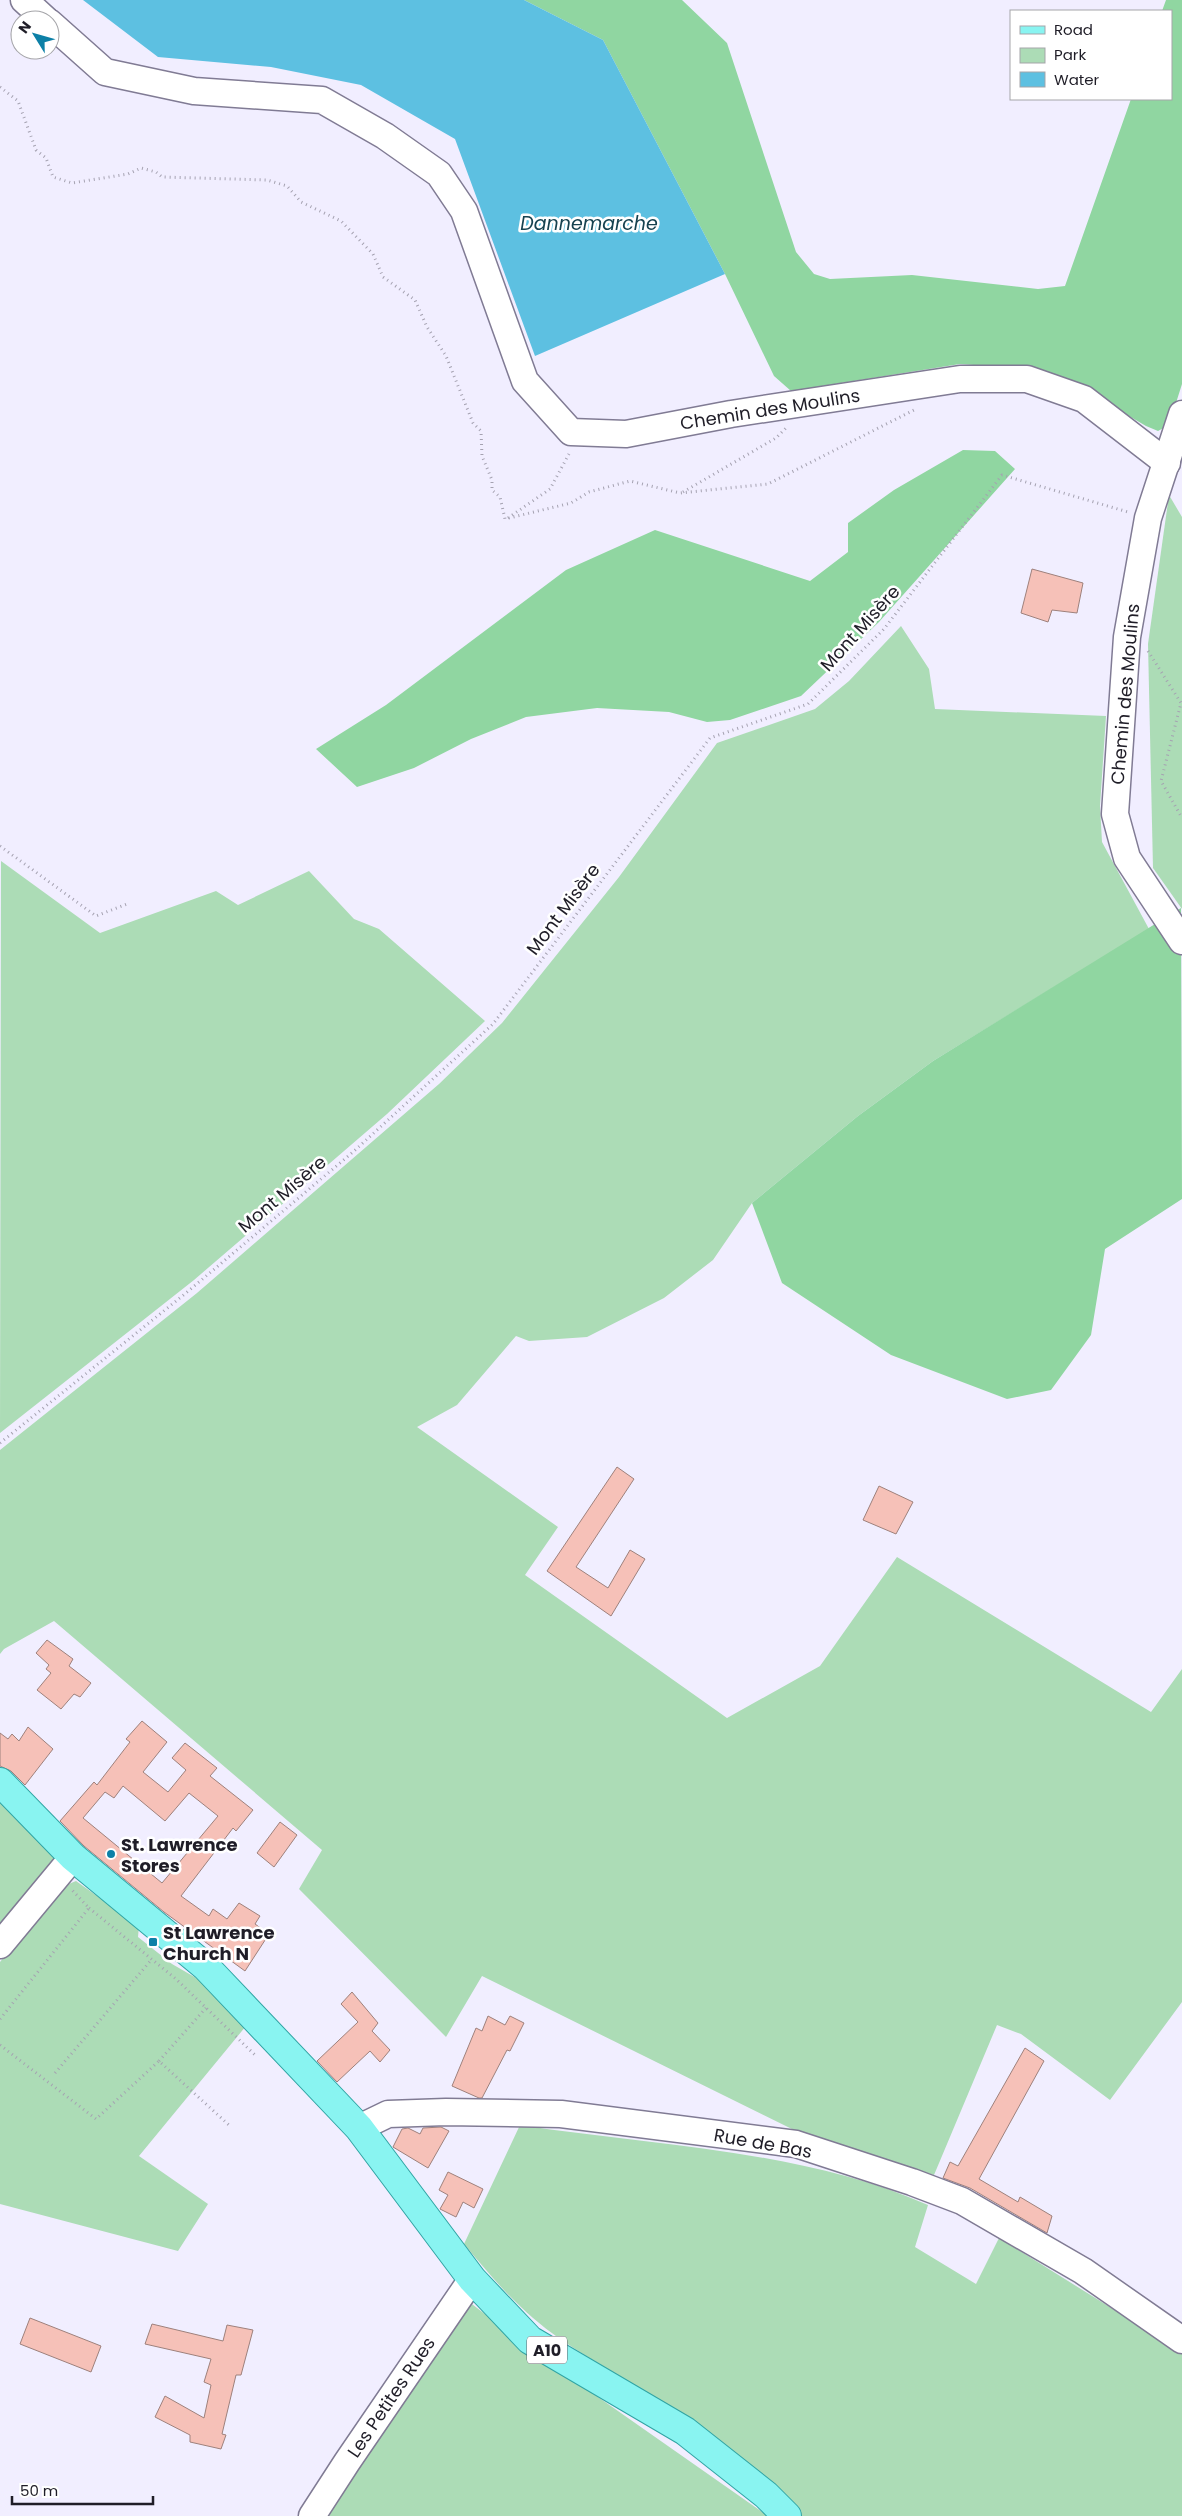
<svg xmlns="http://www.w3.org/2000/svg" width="1182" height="2516" viewBox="0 0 1182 2516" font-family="Poppins,sans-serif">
  <rect width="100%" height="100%" fill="#f1eeff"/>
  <g fill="#acdcb6">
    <polygon points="1169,495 1182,517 1182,909 1153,868 1148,644"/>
    <polygon points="901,626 929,669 935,709 1106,716 1100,806 1102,842 1149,929 933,1061 858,1116 752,1203 713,1260 664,1298 587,1337 529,1341 516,1336 457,1405 417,1427 558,1527 525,1575 727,1718 820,1666 897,1557 1151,1712 1182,1669 1182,2002 1110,2100 1021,2034 997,2025 934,2175 796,2131 482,1976 446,2037 299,1889 322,1850 54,1621 4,1649 0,1654 0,1450 197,1293 439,1084 502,1023 619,877 717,743 815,709 849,681"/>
    <polygon points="1,861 100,933 216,891 238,905 309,871 354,919 379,929 485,1021 387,1114 194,1280 0,1433"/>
    <polygon points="0,1796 61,1857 0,1934"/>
    <polygon points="76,1881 139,1926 138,1937 172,1964 198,1979 246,2026 139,2156 208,2204 178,2251 0,2204 0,1962 59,1888"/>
    <path d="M520 2125C656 2146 800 2149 928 2205L915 2247 976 2284 999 2238 1182 2352V2516H801C752 2470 700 2427 644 2391 607 2367 566 2347 533 2318 507 2296 486 2270 464 2244Z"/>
    <polygon points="468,2301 538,2355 768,2516 325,2516"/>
  </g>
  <g fill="#90d6a1">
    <polygon points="524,0 682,0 727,43 796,252 814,274 830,279 912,275 1038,289 1065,286 1131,99 1171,99 1171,11 1162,11 1166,0 1182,0 1182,384 1169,425 1158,431 1146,426 1083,389 1027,369 960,364 791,391 774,376 725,274 603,40"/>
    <polygon points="963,450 995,451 1015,469 879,622 801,696 730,720 707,722 669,712 597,708 526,717 471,739 414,768 357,787 316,749 386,705 566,570 655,530 810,581 848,552 848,523 894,490"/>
    <polygon points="1181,908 1182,1199 1105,1249 1091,1335 1051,1390 1007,1399 891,1355 782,1283 752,1203 858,1116 933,1061"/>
  </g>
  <polygon fill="#5dc0e1" points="83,0 524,0 603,40 725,274 535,356 455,139 361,85 271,67 158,57"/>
  <g fill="#f6c1b8" stroke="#9e817c" fill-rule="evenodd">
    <polygon points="1032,569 1083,583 1077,613 1052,610 1048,622 1021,613"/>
    <polygon points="617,1467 634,1479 576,1567 608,1588 630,1550 645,1559 611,1616 547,1571"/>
    <polygon points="879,1486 913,1502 896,1534 863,1520"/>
    <polygon points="47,1640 73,1659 69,1666 91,1683 80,1697 74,1694 61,1709 37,1690 51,1673 46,1669 49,1665 36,1653"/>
    <path d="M142 1721 167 1742 143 1772 168 1792 186 1770 172 1758 185 1743 217 1768 210 1776 253 1810 236 1831 233 1828 181 1896 209 1916 213 1909 227 1919 239 1903 260 1916 255 1924 269 1934 245 1971 164 1912 84 1846 60 1821 94 1782 97 1785 130 1742 126 1739ZM123 1786 165 1821 189 1793 218 1816 162 1883 83 1818 105 1792 114 1798Z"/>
    <polygon points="28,1727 53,1749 25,1785 11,1771 0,1766 0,1733 8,1739 12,1734 19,1741"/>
    <polygon points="280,1822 297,1835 274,1867 257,1853"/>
    <polygon points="352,1992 378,2023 372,2031 390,2050 380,2062 370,2051 337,2082 317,2061 358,2022 341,2004"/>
    <polygon points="488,2016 505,2025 510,2016 524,2023 510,2051 507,2050 482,2098 479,2098 452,2086 476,2028 482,2031"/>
    <polygon points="1025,2048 1044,2061 979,2179 1018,2202 1020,2197 1052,2216 1047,2233 970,2188 943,2178 950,2162 958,2166"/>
    <polygon points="441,2127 449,2131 428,2168 393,2147 402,2129 408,2128 420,2134 423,2128"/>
    <polygon points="448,2172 483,2189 474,2208 463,2202 456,2217 440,2209 448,2195 439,2190"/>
    <polygon points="30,2318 101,2346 91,2372 20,2344"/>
    <polygon points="152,2324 223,2341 227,2325 253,2330 241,2375 236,2375 222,2434 226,2435 221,2449 190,2442 190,2435 155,2417 165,2396 204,2418 211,2385 204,2382 211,2359 145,2344"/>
  </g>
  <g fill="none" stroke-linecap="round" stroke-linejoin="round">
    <g stroke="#807b94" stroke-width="29">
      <g id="minor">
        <polyline points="24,0 46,20"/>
        <polyline points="50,23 105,72 194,91 322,100 385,136 439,174 464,211 525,381 571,432 626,434 731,414 960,379 1027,379 1084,399 1167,463"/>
        <polyline points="1182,414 1148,518 1127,637 1115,814 1127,858 1182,941"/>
        <polyline points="0,1945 73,1857"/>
        <polyline points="359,2128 388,2114 446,2112 561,2114 796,2144 912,2182 962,2201 1083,2271 1182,2340"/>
        <polyline points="312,2516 347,2462 472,2279"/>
      </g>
    </g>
    <g stroke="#31a4a4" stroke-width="30">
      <polyline id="major" points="0,1782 73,1857 206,1967 359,2128 472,2279 530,2340 685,2431 766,2495 787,2516"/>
    </g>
    <g stroke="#a5a2b1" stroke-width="3" stroke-dasharray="1 4" stroke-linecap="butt">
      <polyline points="0,87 18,101 36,150 46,158 53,177 72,183 128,174 141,168 156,172 162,177 267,180 287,186 301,202 341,221 373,254 383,277 415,300 427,327 446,356 473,423 481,431 482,456 492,480 492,490 500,497 505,519 571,503 589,492 630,481 680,493 768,484 914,410"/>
      <polyline points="683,492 776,438 786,428"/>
      <polyline points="508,518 550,489 569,454"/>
      <polyline points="1148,651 1181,703 1161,781 1182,818"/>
      <polyline points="0,846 96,916 127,904"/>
      <polyline points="0,1443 186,1293 353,1152 493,1024 710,738 808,704 884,629 1002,475 1128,512"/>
      <polyline points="89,1908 176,1979 255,2055"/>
      <polyline points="0,2019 89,1908 72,1890"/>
      <polyline points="0,2045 96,2119 159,2061 230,2126"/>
      <polyline points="159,2061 206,2008"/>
      <polyline points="55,2073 152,1959"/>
    </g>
    <use href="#minor" stroke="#fff" stroke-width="26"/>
    <use href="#major" stroke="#89f4f1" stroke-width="28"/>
  </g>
  <g fill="#0d80a7" stroke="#fff" stroke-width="2">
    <circle cx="111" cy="1854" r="5"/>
    <rect x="148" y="1937" width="10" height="10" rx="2.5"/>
  </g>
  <g text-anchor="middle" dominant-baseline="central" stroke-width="5" stroke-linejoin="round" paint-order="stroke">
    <rect fill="#fff" stroke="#626168" stroke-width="1" x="527" y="2336.5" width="40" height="27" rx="4"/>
    <g font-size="16" font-weight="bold" fill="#1f1d27">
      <text x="547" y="2350">A10</text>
    </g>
    <g font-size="18" fill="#1f1d27" stroke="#fff">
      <text transform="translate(770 409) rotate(-9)">Chemin des Moulins</text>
      <text transform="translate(860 628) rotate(-48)">Mont Misère</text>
      <text transform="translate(1125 694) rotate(-85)">Chemin des Moulins</text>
      <text transform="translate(563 909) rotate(-53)">Mont Misère</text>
      <text transform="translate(282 1194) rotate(-40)">Mont Misère</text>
      <text transform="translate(763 2143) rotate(10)">Rue de Bas</text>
      <text transform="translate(391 2397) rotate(-56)">Les Petites Rues</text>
    </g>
    <g font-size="18" font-weight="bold" fill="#1f1d27" stroke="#fff" text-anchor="start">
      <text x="121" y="1844">St. Lawrence<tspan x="121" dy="21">Stores</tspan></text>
      <text x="163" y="1932">St Lawrence<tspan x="163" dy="21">Church N</tspan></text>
    </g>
    <g font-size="19" font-style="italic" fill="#164250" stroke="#fff">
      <text x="589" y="223">Dannemarche</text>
    </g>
  </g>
  <rect x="1010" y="10" width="162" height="90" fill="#ffffff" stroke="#a5a5a9"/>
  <rect x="1020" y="26" width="25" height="8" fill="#89f4f1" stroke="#a5a5a9"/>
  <text x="1054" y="35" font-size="15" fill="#1f1d27">Road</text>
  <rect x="1020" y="48" width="25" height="15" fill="#acdcb6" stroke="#a5a5a9"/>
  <text x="1054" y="60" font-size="15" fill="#1f1d27">Park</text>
  <rect x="1020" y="72" width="25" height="15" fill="#5dc0e1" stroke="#a5a5a9"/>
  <text x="1054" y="85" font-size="15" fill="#1f1d27">Water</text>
  <g transform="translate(35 35) rotate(307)"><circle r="24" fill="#ffffff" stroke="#a5a5a9"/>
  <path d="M0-4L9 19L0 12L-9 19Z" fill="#0d80a7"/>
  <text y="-8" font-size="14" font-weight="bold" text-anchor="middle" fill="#1f1d27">N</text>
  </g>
  <path d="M12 2496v8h141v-8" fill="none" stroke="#1f1d27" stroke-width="2.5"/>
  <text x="20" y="2496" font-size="15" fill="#1f1d27" stroke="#ffffff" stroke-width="4" paint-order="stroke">50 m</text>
</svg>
